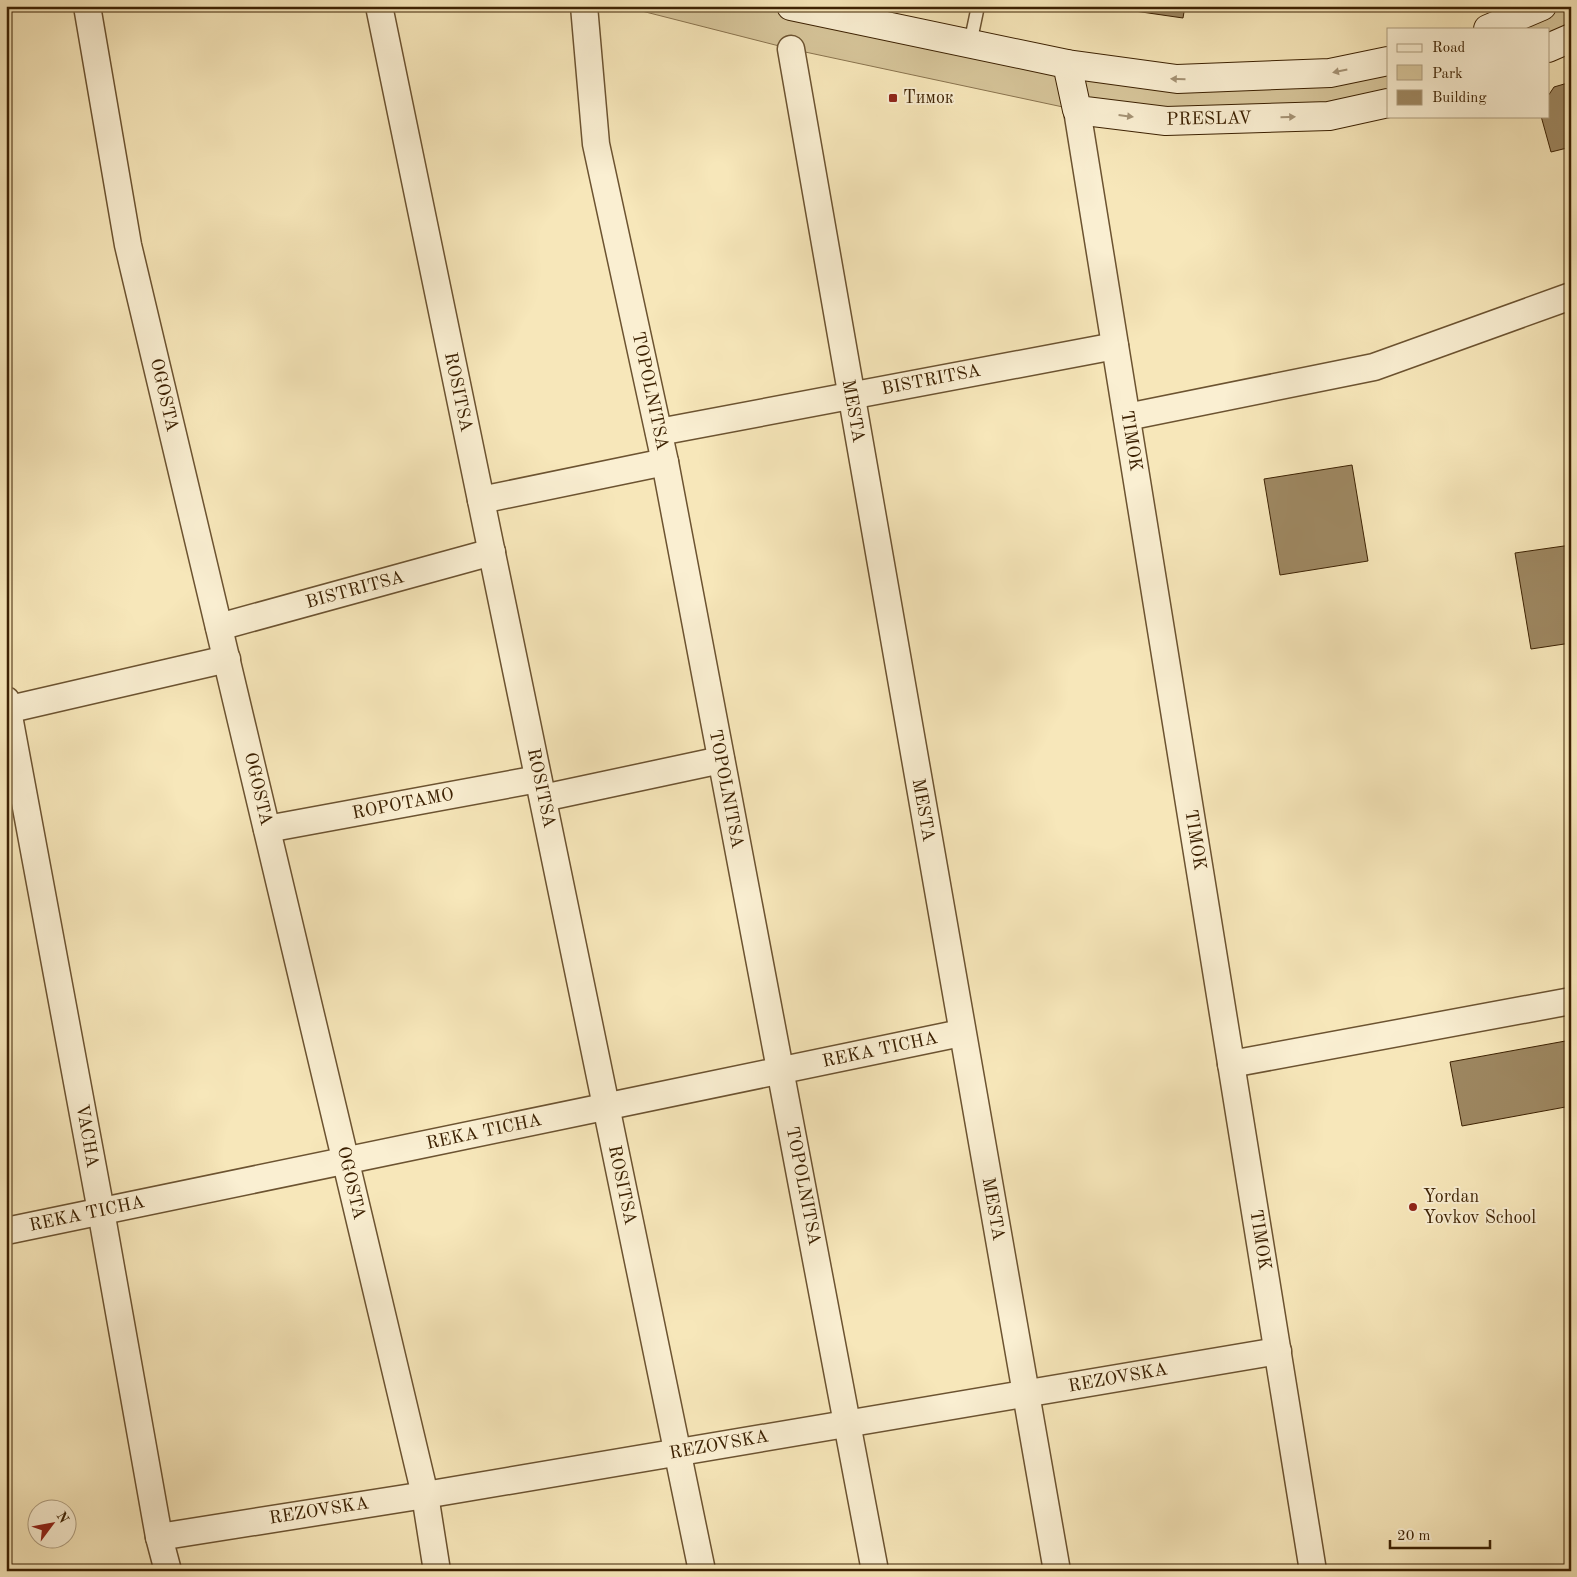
<svg xmlns="http://www.w3.org/2000/svg" width="1577" height="1577" viewBox="0 0 1577 1577" font-family="'Old Standard TT',serif">
  <rect width="100%" height="100%" fill="#f7e7ba"/>
  <filter id="stains"><feTurbulence type="fractalNoise" baseFrequency=".004" numOctaves="4"/><feColorMatrix values="0 0 0 0 .2 0 0 0 0 .09 0 0 0 0 .02 0 0 0 .5 -.17"/></filter>
  <radialGradient id="worn" r=".72"><stop offset=".6" stop-color="#630" stop-opacity="0"/><stop offset="1" stop-color="#630" stop-opacity=".3"/></radialGradient>
  <g fill="#d7c69b" stroke="#8a744f">
    <polygon points="622,6 791,6 1177,79 1388,61 1388,103 1077,110 791,49"/>
    <polygon points="1542,6 1571,6 1571,38 1548,48 1548,29 1488,29"/>
  </g>
  <g fill="#9e8862" stroke="#3d2203">
    <polygon points="1100,6 1185,6 1183,18"/>
    <polygon points="1571,82 1571,147 1551,152 1541,116 1548,116 1548,96 1554,87"/>
    <polygon points="1352,465 1368,561 1280,575 1264,479"/>
    <polygon points="1571,545 1571,643 1531,649 1515,553"/>
    <polygon points="1571,1040 1571,1106 1462,1126 1450,1062"/>
  </g>
  <g fill="none" stroke-linecap="round" stroke-linejoin="round">
    <g stroke="#6c5331" stroke-width="15">
      <polyline id="service" points="970,44 978,6"/>
    </g>
    <g stroke="#6c5331" stroke-width="29">
      <g id="minor">
        <polyline points="87,6 128,245 425,1495 437,1571"/>
        <polyline points="379,6 702,1571"/>
        <polyline points="584,6 596,144 665,462 875,1571"/>
        <polyline points="791,49 1057,1571"/>
        <polyline points="1077,110 1313,1571"/>
        <polyline points="1127,417 1374,367 1571,296"/>
        <polyline points="659,432 1115,346"/>
        <polyline points="481,500 665,462"/>
        <polyline points="219,627 492,552"/>
        <polyline points="6,700 101,1211 159,1537 168,1571"/>
        <polyline points="6,710 227,659"/>
        <polyline points="543,798 721,760"/>
        <polyline points="267,829 538,779"/>
        <polyline points="1231,1064 1571,1001"/>
        <polyline points="6,1231 961,1033"/>
        <polyline points="159,1537 425,1495 1278,1351"/>
      </g>
    </g>
    <g stroke="#3d2203" stroke-width="30">
      <g id="secondary">
        <polyline points="791,6 1067,64 1077,110 1166,121 1329,116 1388,103"/>
        <polyline points="1488,29 1542,6"/>
        <polyline points="1548,48 1571,38"/>
        <polyline points="1067,64 1177,79 1330,73 1388,61"/>
      </g>
    </g>
    <use href="#service" stroke="#faefd2" stroke-width="12"/>
    <use href="#minor" stroke="#faefd2" stroke-width="26"/>
    <use href="#secondary" stroke="#faefd2" stroke-width="28"/>
  </g>
  <defs><path id="oneway-solid" d="M-6-.8H1V-3.2L6.5 0L1 3.2V.8H-6Z" transform="scale(1.25)"/></defs>
  <g fill="#a59375">
    <use href="#oneway-solid" transform="translate(1340 71) rotate(168)"/>
    <use href="#oneway-solid" transform="translate(1178 79) rotate(-178)"/>
    <use href="#oneway-solid" transform="translate(1126 116) rotate(7)"/>
    <use href="#oneway-solid" transform="translate(1288 117) rotate(-2)"/>
  </g>
  <g fill="#8f2418" stroke="#faefd2" stroke-width="2">
    <rect x="888" y="93" width="10" height="10" rx="2.5"/>
    <circle cx="1413" cy="1207" r="5"/>
  </g>
  <g text-anchor="middle" dominant-baseline="central" stroke-width="4" stroke-linejoin="round" paint-order="stroke">
    <g font-size="18" fill="#3d2203" stroke="#faefd2" text-anchor="start">
      <text x="903" y="98">Тимок</text>
      <text x="1423" y="1197">Yordan<tspan x="1423" dy="21">Yovkov School</tspan></text>
    </g>
    <g font-size="18" fill="#3d2203" stroke="#faefd2">
      <text transform="translate(1209 119) rotate(-1)">PRESLAV</text>
      <text transform="translate(931 380) rotate(-11)">BISTRITSA</text>
      <text transform="translate(650 391) rotate(78)">TOPOLNITSA</text>
      <text transform="translate(458 392) rotate(78)">ROSITSA</text>
      <text transform="translate(164 395) rotate(77)">OGOSTA</text>
      <text transform="translate(853 411) rotate(80)">MESTA</text>
      <text transform="translate(1131 441) rotate(81)">TIMOK</text>
      <text transform="translate(355 590) rotate(-15)">BISTRITSA</text>
      <text transform="translate(541 788) rotate(78)">ROSITSA</text>
      <text transform="translate(258 789) rotate(77)">OGOSTA</text>
      <text transform="translate(726 789) rotate(79)">TOPOLNITSA</text>
      <text transform="translate(403 804) rotate(-11)">ROPOTAMO</text>
      <text transform="translate(923 810) rotate(80)">MESTA</text>
      <text transform="translate(1195 840) rotate(81)">TIMOK</text>
      <text transform="translate(880 1050) rotate(-12)">REKA TICHA</text>
      <text transform="translate(484 1132) rotate(-12)">REKA TICHA</text>
      <text transform="translate(87 1136) rotate(80)">VACHA</text>
      <text transform="translate(351 1183) rotate(77)">OGOSTA</text>
      <text transform="translate(622 1185) rotate(78)">ROSITSA</text>
      <text transform="translate(803 1186) rotate(79)">TOPOLNITSA</text>
      <text transform="translate(993 1209) rotate(80)">MESTA</text>
      <text transform="translate(87 1214) rotate(-12)">REKA TICHA</text>
      <text transform="translate(1260 1240) rotate(81)">TIMOK</text>
      <text transform="translate(1118 1378) rotate(-10)">REZOVSKA</text>
      <text transform="translate(719 1445) rotate(-10)">REZOVSKA</text>
      <text transform="translate(319 1511) rotate(-9)">REZOVSKA</text>
    </g>
  </g>
  <rect width="1577" height="1577" fill="none" stroke="#f7e7ba" stroke-width="25"/>
  <rect x="8" y="8" width="1562" height="1562" fill="none" stroke="#3d2203" stroke-width="2.5"/>
  <rect x="12" y="12" width="1552" height="1552" fill="none" stroke="#3d2203"/>
  <rect x="1387" y="28" width="162" height="90" fill="#faefd2" stroke="#ae9d7f"/>
  <rect x="1397" y="44" width="25" height="8" fill="#faefd2" stroke="#ae9d7f"/>
  <text x="1432" y="52" font-size="15" fill="#3d2203">Road</text>
  <rect x="1397" y="65" width="25" height="15" fill="#d7c69b" stroke="#ae9d7f"/>
  <text x="1432" y="78" font-size="15" fill="#3d2203">Park</text>
  <rect x="1397" y="90" width="25" height="15" fill="#9e8862" stroke="#ae9d7f"/>
  <text x="1432" y="102" font-size="15" fill="#3d2203">Building</text>
  <g transform="translate(52 1524) rotate(58)"><circle r="24" fill="#faefd2" stroke="#ae9d7f"/>
  <path d="M0-4L9 19L0 12L-9 19Z" fill="#8f2418"/>
  <text y="-8" font-size="14" font-weight="bold" text-anchor="middle" fill="#3d2203">N</text>
  </g>
  <path d="M1390 1540v8h100v-8" fill="none" stroke="#3d2203" stroke-width="2.5"/>
  <text x="1397" y="1540" font-size="15" fill="#3d2203" stroke="#faefd2" stroke-width="4" paint-order="stroke">20 m</text>
  <rect width="100%" height="100%" filter="url(#stains)"/>
  <rect width="100%" height="100%" fill="url(#worn)"/>
</svg>
